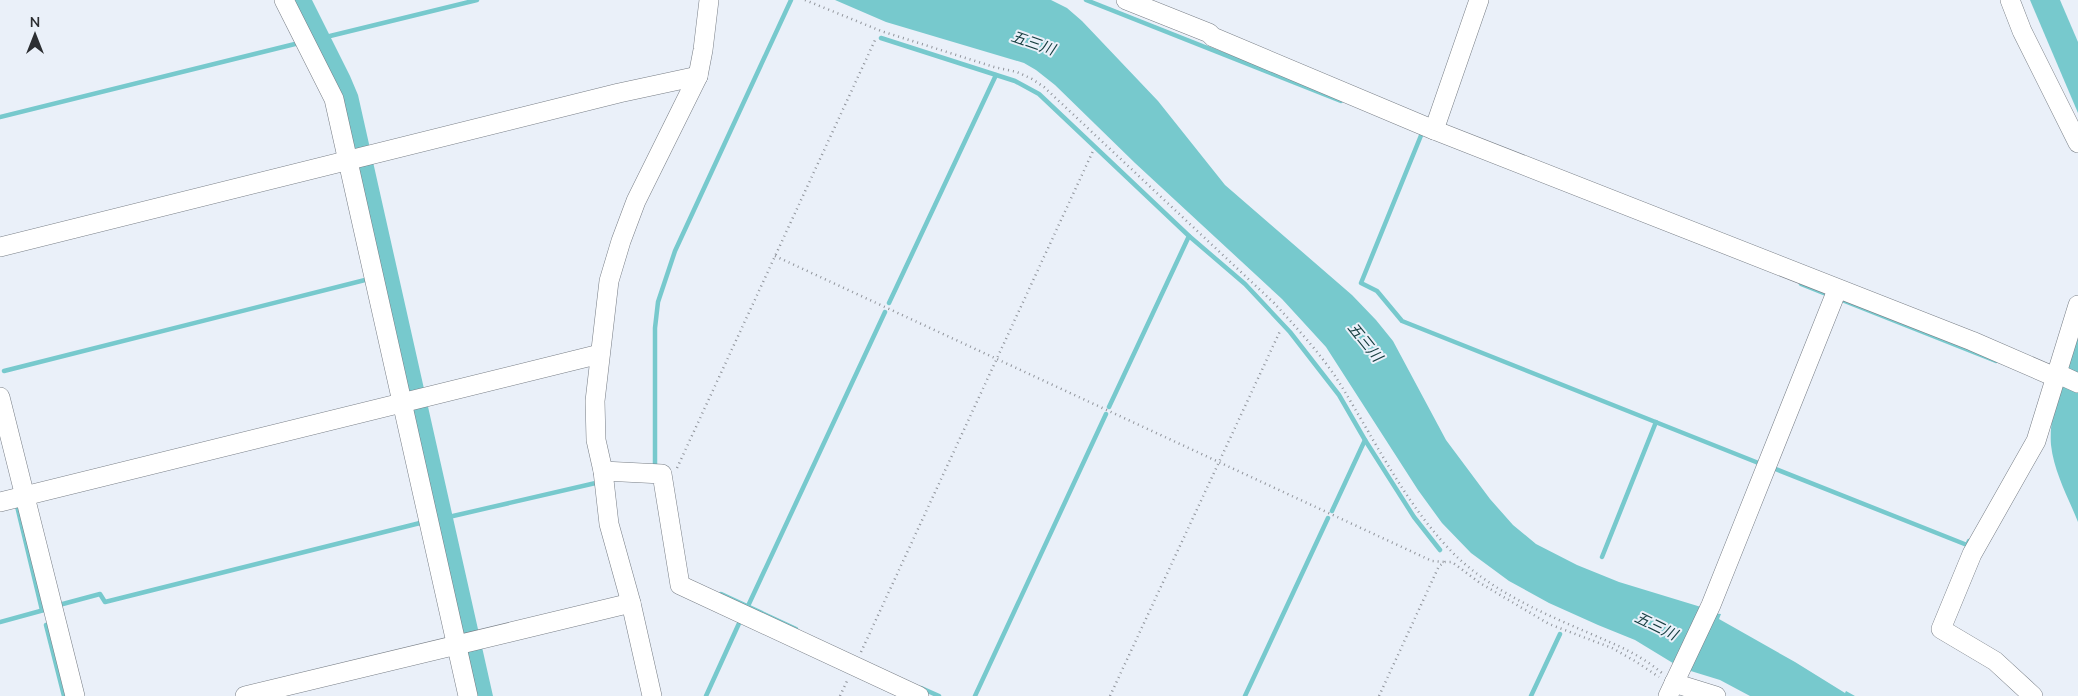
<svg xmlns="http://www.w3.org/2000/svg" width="2078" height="696" viewBox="0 0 2078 696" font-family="'Nunito Sans','Noto Sans JP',sans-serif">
  <rect width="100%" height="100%" fill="#eaf0f9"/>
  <g fill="#77c9cd">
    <polygon points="289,0 312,0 350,76 358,95 493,696 472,696 342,112"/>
    <polygon points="835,0 1051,0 1067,8 1082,21 1158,101 1225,185 1352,295 1376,320 1393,341 1446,440 1490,499 1513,525 1536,544 1577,565 1619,582 1701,607 1712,613 1721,614 1719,619 1795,662 1845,693 1846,691 1855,696 1750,696 1720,680 1681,668 1635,640 1598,625 1549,603 1509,581 1471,553 1442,523 1418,490 1326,347 1282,299 1135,163 1055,85 1036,70 1024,63 886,22"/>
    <polygon points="2030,0 2060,0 2078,42 2078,113"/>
    <path d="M2078 329V522C2068 497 2054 472 2051 445 2048 410 2068 363 2078 329Z"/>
  </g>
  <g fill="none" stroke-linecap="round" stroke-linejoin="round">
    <g stroke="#77c9cd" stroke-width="4.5">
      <polyline points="1086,0 1341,101"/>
      <polyline points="330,36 477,0"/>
      <polyline points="881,38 1015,81 1039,94 1189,236 1245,284 1290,332 1339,395 1365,440 1414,517 1440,550"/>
      <polyline points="0,117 299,43"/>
      <polyline points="1422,133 1361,283 1377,291 1402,321 1761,464"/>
      <polyline points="1801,284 1826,294"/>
      <polyline points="1842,300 1996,361"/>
      <polyline points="889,303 996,75"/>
      <polyline points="4,371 369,279"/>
      <polyline points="1109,407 1189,236"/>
      <polyline points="1773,468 1967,545 1969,541"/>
      <polyline points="655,469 655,328 658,302 675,251 791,0"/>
      <polyline points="18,503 17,506 42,610"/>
      <polyline points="1332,511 1365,440"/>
      <polyline points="453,516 600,482"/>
      <polyline points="1602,557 1656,422"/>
      <polyline points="721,594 796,629"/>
      <polyline points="59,605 100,594 105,602 424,522"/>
      <polyline points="748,606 885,312"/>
      <polyline points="0,622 44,610"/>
      <polyline points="46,625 64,696"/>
      <polyline points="921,688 939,696"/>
      <polyline points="706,696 741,619"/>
      <polyline points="975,696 1106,414"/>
      <polyline points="1245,696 1328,518"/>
      <polyline points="1531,696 1560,634"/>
    </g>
    <g stroke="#787e86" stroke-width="20">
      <g id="minor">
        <polyline points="284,0 334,99 468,696"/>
        <polyline points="1126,0 1209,33 1213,37 1434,130 1972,341 2055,377"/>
        <polyline points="2010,0 2022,31 2078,143"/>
        <polyline points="1434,130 1479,0"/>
        <polyline points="0,247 619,93 698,76"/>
        <polyline points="2056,373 2078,383"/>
        <polyline points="0,397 75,696"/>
        <polyline points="603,471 662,474 680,585 919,696"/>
        <polyline points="0,502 600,354"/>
        <polyline points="1674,683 1716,696"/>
        <polyline points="245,696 631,603"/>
        <polyline points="652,696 631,603 609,524 603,471 596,440 595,401 609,281 621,241 636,201 698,76 703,50 709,0"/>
        <polyline points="1668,696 1711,605 1837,290"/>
        <polyline points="2033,696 1995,661 1941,629 1972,554 2036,441 2078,305"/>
      </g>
    </g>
    <g stroke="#91959c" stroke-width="2.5" stroke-dasharray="1 4" stroke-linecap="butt">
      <path d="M805 0 881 31 994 67 1017 72 1032 79 1044 87 1274 303C1296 327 1319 352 1337 379 1374 438 1405 505 1455 555 1492 591 1542 613 1589 633 1616 645 1638 653 1662 673"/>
      <polyline points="775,256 1432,561 1445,562"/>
      <polyline points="677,468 876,38"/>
      <polyline points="861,652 1093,151"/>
      <polyline points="840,696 847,681"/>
      <polyline points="1110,696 1281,329"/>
      <polyline points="1379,696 1439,566 1445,562 1452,562 1480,583 1549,624 1612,648 1635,661 1659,677"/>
    </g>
    <use href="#minor" stroke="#fff" stroke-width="19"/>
  </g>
  <g text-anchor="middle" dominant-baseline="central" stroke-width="4" stroke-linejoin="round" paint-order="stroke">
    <g font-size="15" font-style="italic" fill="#133b3d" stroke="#eaf0f9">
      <text transform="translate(1033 43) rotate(19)">五三川</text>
      <text transform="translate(1365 342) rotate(51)">五三川</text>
      <text transform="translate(1656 626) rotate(26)">五三川</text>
    </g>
  </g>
  <g transform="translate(35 35)" stroke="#eaf0f9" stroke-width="4" paint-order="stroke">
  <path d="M0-4L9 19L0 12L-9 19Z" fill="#2c2e32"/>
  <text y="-8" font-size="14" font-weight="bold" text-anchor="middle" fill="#2c2e32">N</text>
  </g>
</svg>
